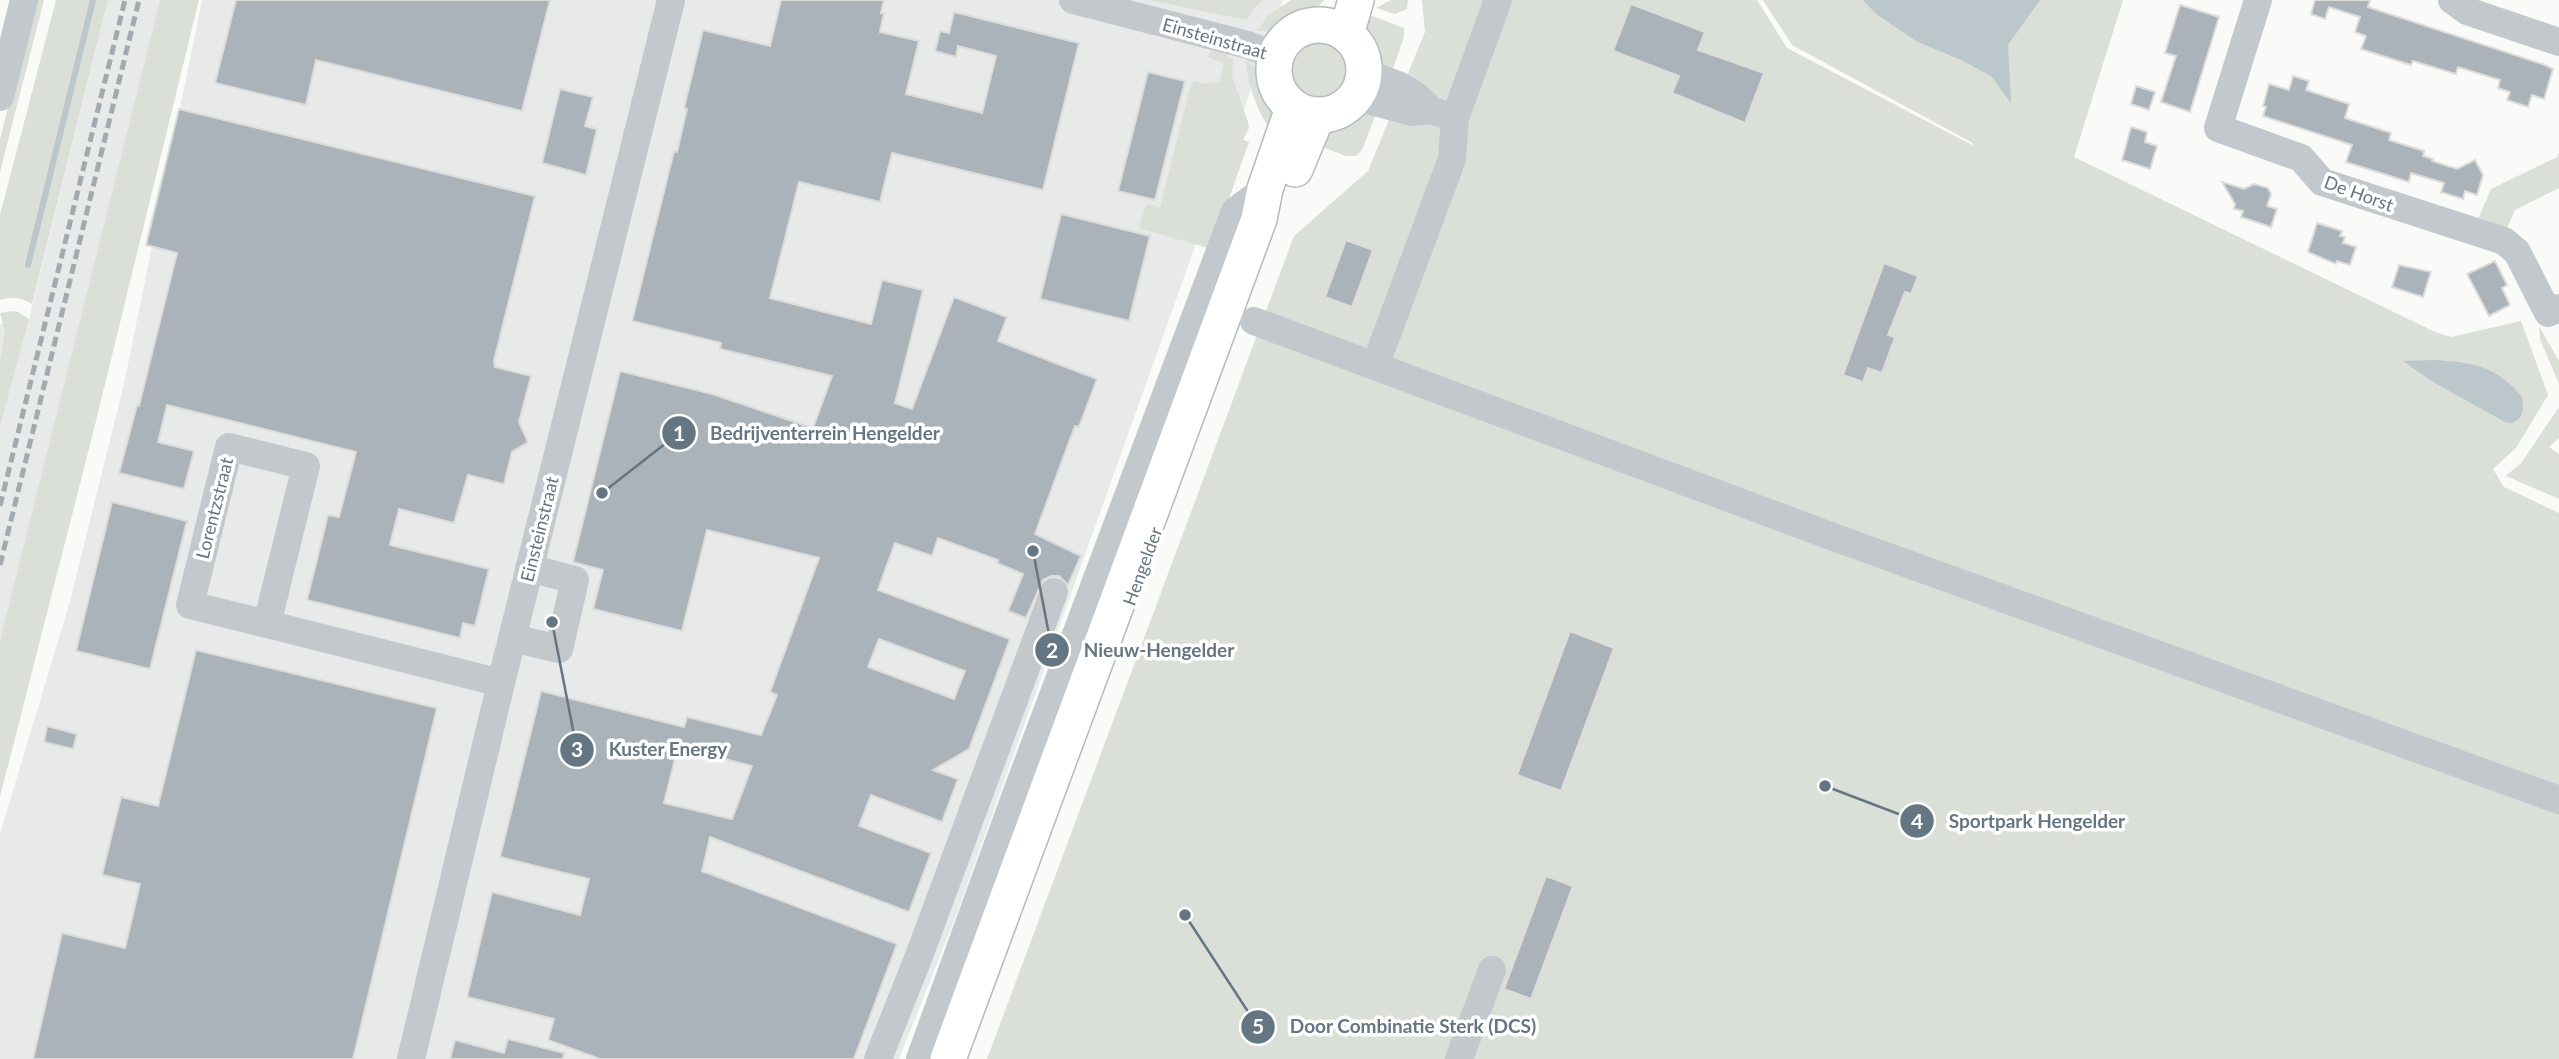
<svg xmlns="http://www.w3.org/2000/svg" width="2559" height="1059" viewBox="0 0 2559 1059" font-family="Lato,sans-serif">
  <rect width="100%" height="100%" fill="#fafaf8"/>
  <g fill="#e8e9e9">
    <polygon points="108,0 160,0 0,640 0,324 29,319"/>
    <polygon points="202,0 1283,0 956,916 899,1059 0,1059 0,834 70,601 124,384"/>
  </g>
  <g fill="#dadfd7">
    <polygon points="35,0 44,0 0,172 0,139"/>
    <path d="M56 0H108L32 304C20 297 14 296 0 300V215Z"/>
    <polygon points="160,0 199,0 93,433 0,797 0,640"/>
    <polygon points="1150,0 1264,0 1256,6 1246,20"/>
    <path d="M1291 0H1324C1310 19 1281 32 1258 31L1267 16Z"/>
    <polygon points="1391,0 1408,0 1407,9 1395,14 1376,8"/>
    <polygon points="1422,0 1757,0 1787,48 1974,146 1971,142 1792,45 1763,0 2123,0 2074,157 2435,332 2451,337 2521,321 2548,395 2516,448 2493,469 2504,487 2559,513 2559,1059 987,1059 1294,236 1368,171 1425,32"/>
    <path d="M1359 11 1404 28V37L1390 77C1370 59 1361 38 1359 11Z"/>
    <circle cx="1318" cy="70" r="29"/>
    <polygon points="1213,48 1228,52 1227,56 1233,59 1232,76 1248,122 1249,128 1243,140 1249,142 1211,249 1139,228 1146,204 1160,207 1191,83 1197,81 1203,84 1220,81 1224,63 1207,57"/>
    <path d="M1247 60 1260 73 1275 108 1270 128C1259 117 1244 75 1247 60Z"/>
    <polygon points="1367,111 1377,111 1362,150 1356,156 1346,156 1312,143 1329,125"/>
    <polygon points="2559,152 2559,188 2515,210 2507,228 2478,219 2491,189 2557,157"/>
    <polygon points="11,311 18,312 29,319 0,426 0,360 5,332 0,313"/>
    <polygon points="2539,326 2559,361 2559,384 2540,339"/>
    <polygon points="2559,407 2559,438 2549,447 2559,454 2559,499 2506,476 2522,462"/>
  </g>
  <g fill="#bbc7cb">
    <polygon points="1863,0 2040,0 2008,45 2011,103 1991,76 1963,61 1916,41 1876,14"/>
    <path d="M2435 360C2474 363 2495 365 2522 397 2524 408 2524 419 2511 423L2505 422 2433 382 2403 361Z"/>
  </g>
  <g fill="none" stroke-linecap="round" stroke-linejoin="round">
    <polyline stroke="#bbc7cb" stroke-width="6" points="28,265 93,0"/>
  </g>
  <g fill="#aab3b9" stroke="#dcdcda" stroke-width="2" fill-rule="evenodd">
    <polygon points="236,0 550,0 522,111 316,60 306,105 215,83"/>
    <path d="M781 0H884L881 13H884L880 32 919 41 906 94 982 113 996 56 958 46 956 57 935 51 940 31 949 33 954 12 1079 43 1043 190 892 153 880 202 799 182 770 298 871 324 882 280 923 290 895 403 912 409 954 297 1007 317 998 341 1097 379 1079 427 1075 426 1035 534 1081 556 1068 585 1059 576H1051L1043 580 1026 618 1008 611 1023 574 997 563 998 560 938 538 932 556 895 543 878 590 1010 639 969 749 933 770 958 779 942 822 871 795 859 826 931 853 909 912 710 837 702 871 897 944 854 1059H600L548 1040 554 1019 467 997 492 892 580 915 589 879 500 857 541 691 684 727 687 717 761 735 777 695 770 692 819 558 707 530 682 631 593 609 603 570 573 562 620 371 712 394 813 428 832 376 720 349 721 343 632 321 674 151 677 152 687 109 684 108 703 30 770 46ZM879 639 965 671 954 699 868 667ZM678 747 752 766 732 819 664 803Z"/>
    <polygon points="2315,0 2370,0 2368,7 2545,65 2553,69 2544,99 2532,95 2528,107 2507,100 2510,92 2498,88 2500,80 2458,67 2456,74 2413,61 2411,65 2361,49 2366,36 2355,32 2360,17 2329,7 2325,19 2311,14"/>
    <polygon points="1631,4 1705,32 1698,50 1764,73 1745,123 1672,93 1679,76 1613,51"/>
    <polygon points="2180,5 2219,17 2190,112 2161,102 2176,56 2165,53"/>
    <polygon points="1148,72 1185,81 1155,200 1118,191"/>
    <polygon points="2293,76 2309,81 2306,90 2349,104 2345,118 2391,133 2389,140 2424,151 2423,156 2433,159 2432,161 2457,169 2475,160 2483,175 2477,195 2465,191 2463,199 2441,192 2444,183 2411,173 2409,182 2346,162 2352,145 2263,116 2266,107 2263,106 2269,84 2289,90"/>
    <polygon points="2136,86 2155,92 2149,110 2131,104"/>
    <polygon points="560,89 593,97 585,126 597,129 586,175 542,163"/>
    <polygon points="179,109 535,196 494,361 495,367 531,376 519,422 528,442 512,452 504,484 468,475 454,523 399,509 390,545 489,569 475,626 463,623 460,638 307,600 328,515 339,517 356,452 167,405 158,442 194,451 184,489 119,473 137,405 139,406 177,253 146,245"/>
    <polygon points="2131,127 2147,132 2145,142 2157,146 2150,169 2122,160"/>
    <polygon points="2222,182 2244,189 2254,184 2268,188 2271,194 2267,206 2277,209 2271,227 2241,217 2243,211 2234,209 2235,204"/>
    <polygon points="1061,214 1150,236 1129,321 1040,299"/>
    <polygon points="2317,223 2342,231 2340,236 2345,237 2343,243 2356,247 2350,265 2337,261 2336,264 2308,252"/>
    <polygon points="1346,240 1373,250 1352,307 1325,297"/>
    <polygon points="2495,261 2507,285 2502,288 2510,305 2489,316 2467,274"/>
    <polygon points="1884,263 1918,276 1911,294 1905,292 1888,335 1895,337 1882,373 1868,368 1863,382 1843,375"/>
    <polygon points="2399,265 2431,272 2423,297 2392,287"/>
    <polygon points="112,502 187,521 150,669 76,651"/>
    <polygon points="1570,631 1614,648 1561,791 1517,775"/>
    <polygon points="196,650 437,708 353,1059 33,1059 62,933 125,948 140,884 102,875 121,797 158,806"/>
    <polygon points="47,726 77,734 73,749 44,742"/>
    <polygon points="1546,876 1573,886 1531,999 1504,989"/>
    <polygon points="508,1039 564,1053 563,1059 450,1059 455,1040 504,1053"/>
  </g>
  <g fill="none" stroke-linecap="round" stroke-linejoin="round">
    <g stroke="#b5babe" stroke-width="38">
      <g id="major">
        <circle cx="1319" cy="70" r="45"/>
        <polyline points="1346,34 1356,0"/>
        <polyline points="1295,169 1317,116"/>
        <polyline points="948,1059 1259,219 1265,189 1293,108"/>
      </g>
    </g>
    <g stroke="#c3c8cc" stroke-width="28">
      <polyline points="1073,0 1248,45 1276,56"/>
      <polyline points="2258,0 2218,128 2301,158 2322,182 2504,241 2517,252 2548,313 2559,308"/>
      <polyline points="2452,0 2467,11 2559,42"/>
      <path d="M1364 73C1389 81 1414 88 1430 110"/>
      <polyline points="0,97 24,0"/>
      <polyline points="1356,97 1412,112 1430,110 1455,118"/>
      <polyline points="1254,321 1828,535 2559,800"/>
      <polyline points="1375,366 1452,159 1455,118 1498,0"/>
      <polyline points="267,624 190,605 229,447 306,466 267,624 501,683"/>
      <polyline points="512,638 559,649 575,580 529,568"/>
      <polyline points="411,1059 501,683 671,0"/>
      <polyline points="878,1059 919,956 1054,592"/>
      <polyline points="920,1059 1018,789 1235,211 1265,189"/>
      <polyline points="1459,1059 1492,970"/>
    </g>
    <use href="#major" stroke="#fff" stroke-width="35"/>
    <g stroke="#a2aab0" stroke-width="5" stroke-dasharray="10 5" stroke-linecap="butt">
      <polyline points="0,506 125,0"/>
      <polyline points="0,565 139,0"/>
    </g>
  </g>
  <g text-anchor="middle" dominant-baseline="central" stroke-width="7" stroke-linejoin="round" paint-order="stroke">
    <g font-size="18" fill="#657683" stroke="#fff">
      <text transform="translate(1215 38) rotate(16)">Einsteinstraat</text>
      <text transform="translate(2359 193) rotate(20)">De Horst</text>
      <text transform="translate(214 508) rotate(-76)">Lorentzstraat</text>
      <text transform="translate(539 529) rotate(-76)">Einsteinstraat</text>
      <text transform="translate(1142 566) rotate(-70)">Hengelder</text>
    </g>
  </g>
  <path fill="none" stroke="#657683" stroke-width="2.5" d="M602 493L679 433M1033 551L1052 650M552 622L577 750M1825 786L1917 821M1185 915L1258 1027"/>
  <g fill="#657683" stroke="#fff" stroke-width="2.5">
    <circle cx="602" cy="493" r="7"/>
    <circle cx="1033" cy="551" r="7"/>
    <circle cx="552" cy="622" r="7"/>
    <circle cx="1825" cy="786" r="7"/>
    <circle cx="1185" cy="915" r="7"/>
    <circle cx="679" cy="433" r="18"/>
    <circle cx="1052" cy="650" r="18"/>
    <circle cx="577" cy="750" r="18"/>
    <circle cx="1917" cy="821" r="18"/>
    <circle cx="1258" cy="1027" r="18"/>
  </g>
  <g font-size="21" text-anchor="middle" font-weight="bold" fill="#fff">
    <text x="679" y="441">1</text>
    <text x="1052" y="658">2</text>
    <text x="577" y="757">3</text>
    <text x="1917" y="829">4</text>
    <text x="1258" y="1034">5</text>
  </g>
  <g font-size="19" text-anchor="middle" font-weight="bold" fill="#657683" stroke="#fff" stroke-width="7" stroke-linejoin="round" paint-order="stroke">
    <text x="825" y="440">Bedrijventerrein Hengelder</text>
    <text x="1159" y="657">Nieuw-Hengelder</text>
    <text x="668" y="756">Kuster Energy</text>
    <text x="2037" y="828">Sportpark Hengelder</text>
    <text x="1413" y="1033">Door Combinatie Sterk (DCS)</text>
  </g>
</svg>
